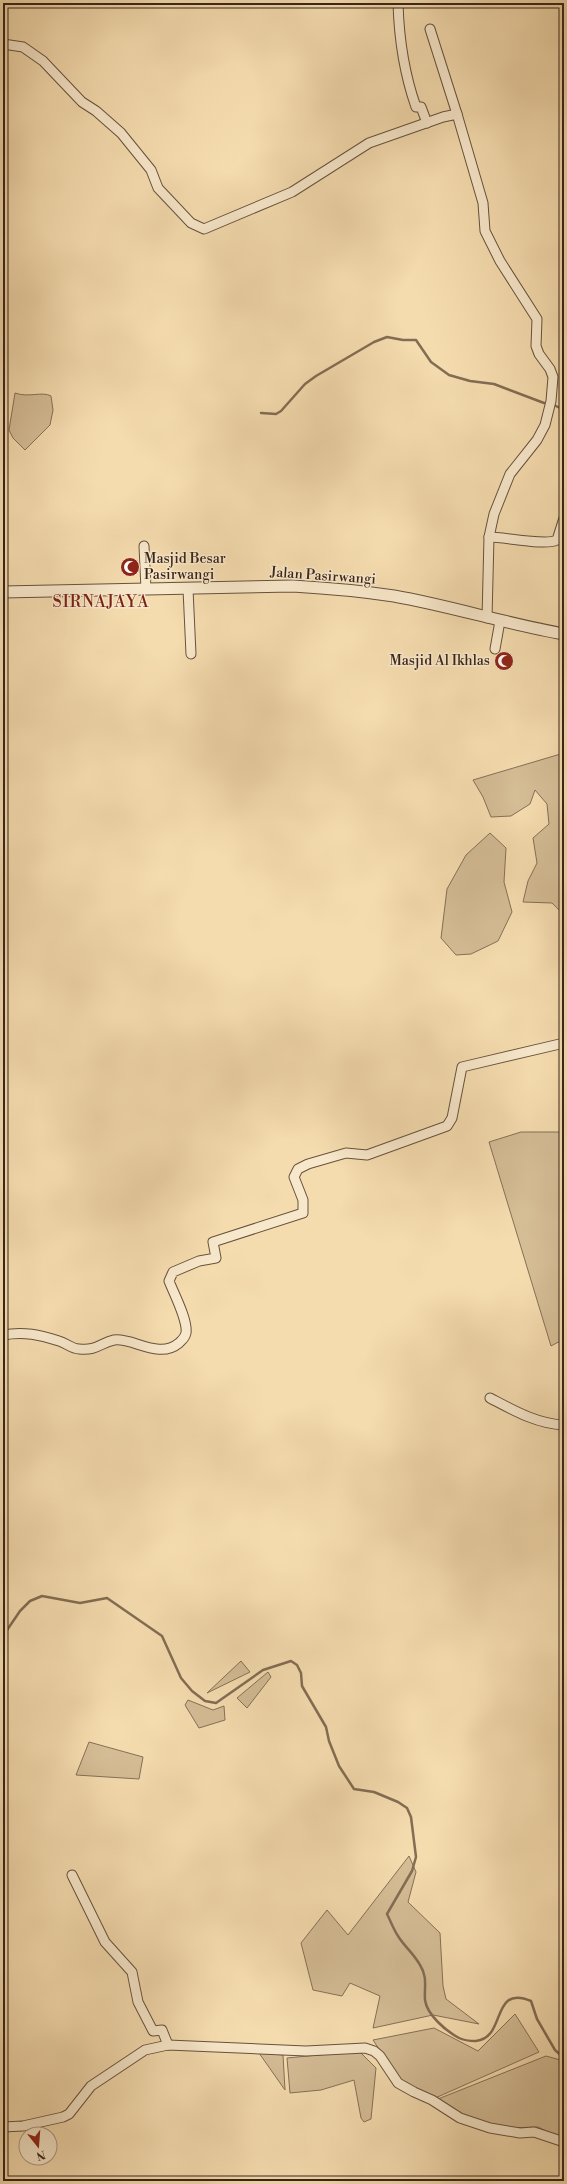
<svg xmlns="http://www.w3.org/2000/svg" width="567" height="2184" viewBox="0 0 567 2184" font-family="'Libre Bodoni',serif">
  <rect width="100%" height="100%" fill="#f5dcaf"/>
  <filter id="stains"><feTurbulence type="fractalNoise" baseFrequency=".005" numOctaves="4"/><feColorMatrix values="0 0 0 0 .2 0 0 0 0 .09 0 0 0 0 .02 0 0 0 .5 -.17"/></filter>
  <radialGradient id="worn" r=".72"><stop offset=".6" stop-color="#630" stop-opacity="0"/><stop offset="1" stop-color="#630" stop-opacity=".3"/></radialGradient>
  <g fill="#d5bd96" stroke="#867058">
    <path d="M15 393C29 398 42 391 51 396L53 410 50 425 25 450 13 438 9 430Z"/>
    <polygon points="564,753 564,915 552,903 523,902 528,881 537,863 533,838 549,824 547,804 535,790 530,804 511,816 491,817 483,797 473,780"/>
    <polygon points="490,833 506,848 504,882 512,912 498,941 471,954 456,955 441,938 447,889 466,855"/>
    <polygon points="521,1132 564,1132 564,1339 551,1346 489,1142"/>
    <polygon points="241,1661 250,1672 207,1693"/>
    <polygon points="268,1672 271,1677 247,1708 237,1698"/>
    <polygon points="188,1700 213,1710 224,1706 225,1720 199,1728 185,1705"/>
    <polygon points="89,1742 143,1757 139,1779 76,1775"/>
    <polygon points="409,1856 416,1872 408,1902 440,1933 443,1986 446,1999 479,2024 433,2015 373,2028 380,1996 350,1983 342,1996 313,1990 301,1943 327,1910 348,1935"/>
    <polygon points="515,2014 539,2052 433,2099 398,2078 373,2040 434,2028 478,2051"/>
    <polygon points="359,2051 376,2068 371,2119 364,2122 361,2118 354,2080 321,2090 290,2093 287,2058"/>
    <polygon points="259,2053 283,2055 285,2090"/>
    <polygon points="546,2056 564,2061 564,2140 538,2127 479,2129 438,2099"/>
  </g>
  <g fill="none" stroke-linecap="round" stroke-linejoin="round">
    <g stroke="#836d54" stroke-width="2.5">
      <polyline points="556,406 564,410"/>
      <polyline points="261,413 276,414 281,411 305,384 316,376 374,342 387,337 403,340 416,340 431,362 449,375 470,381 494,384 544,403"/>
      <path d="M3 1636 20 1611 30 1601 42 1596 80 1603 107 1598 162 1636 181 1678 192 1691 205 1701 216 1703 263 1670 291 1661 297 1665 301 1673 302 1686 326 1727 329 1741 339 1766 354 1789 374 1792 398 1802 407 1808 411 1817 416 1857 412 1871 387 1914C391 1922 394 1930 398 1936 404 1946 414 1954 420 1965 428 1977 424 1988 425 2000 427 2015 446 2031 459 2038 465 2041 470 2041 476 2041 507 2038 490 1984 531 2001L537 2019 555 2050 564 2058"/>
    </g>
    <g stroke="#67523e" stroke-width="11">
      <g id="minor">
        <path d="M398 3C399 39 404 73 416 107H421L427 123"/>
        <polyline points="430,29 457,114"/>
        <polyline points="3,44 23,47 43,61 82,102 96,111 121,133 151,170 158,188 191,223 204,229 292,192 369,143 443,117 457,114 483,203 485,231 500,261 537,319 536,346 539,354 550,369 553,377 551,401 545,425 537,440 510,474 494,514 489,537 487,618"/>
        <path d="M489 537C505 537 546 546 557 540L564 518"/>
        <polyline points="144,546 146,589"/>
        <polyline points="188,589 191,654"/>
        <polyline points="495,649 500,621"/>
        <path d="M3 1335C24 1331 40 1335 59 1341 66 1343 72 1349 79 1349 97 1351 100 1343 114 1340 132 1337 159 1360 179 1343 182 1340 185 1338 186 1333 188 1320 174 1294 169 1281L173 1272 199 1261 216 1258 213 1242 303 1213V1200L294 1177 298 1169 308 1164 346 1153 367 1155 447 1126 452 1118 462 1067 564 1043"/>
        <path d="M490 1398C513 1410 537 1424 564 1425"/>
        <polyline points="72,1875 105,1942 132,1972 138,2002 153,2031 162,2030 168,2045"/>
        <polyline points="3,2127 23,2126 63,2117 69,2114 91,2086 145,2050 168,2045 306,2051 365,2048 374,2051 380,2056 398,2083 414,2092 432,2100 460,2118 490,2128 520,2133 534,2132 564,2142"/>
      </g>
    </g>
    <g stroke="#67523e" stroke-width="13">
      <path id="tertiary" d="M3 592 293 586C327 588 361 591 394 596 451 606 507 624 564 634"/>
    </g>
    <use href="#minor" stroke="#f8e8cb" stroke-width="9"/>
    <use href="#tertiary" stroke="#f8e8cb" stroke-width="11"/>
  </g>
  <defs>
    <g id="mosque-disc" transform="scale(1)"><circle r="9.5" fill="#8f2418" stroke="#f8e8cb"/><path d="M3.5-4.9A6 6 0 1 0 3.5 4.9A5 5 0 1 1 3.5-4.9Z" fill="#fff"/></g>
  </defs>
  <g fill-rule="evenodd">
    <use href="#mosque-disc" x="130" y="567"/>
    <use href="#mosque-disc" x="504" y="661"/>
  </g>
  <g text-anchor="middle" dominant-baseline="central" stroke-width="3" stroke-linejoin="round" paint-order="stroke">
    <g font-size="14" fill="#382419" stroke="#f8e8cb" text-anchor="start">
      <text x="144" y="559">Masjid Besar<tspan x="144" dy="16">Pasirwangi</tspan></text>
      <text x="490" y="661" text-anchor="end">Masjid Al Ikhlas</text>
    </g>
    <g font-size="14" fill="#382419" stroke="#f8e8cb">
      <text transform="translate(323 576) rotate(4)">Jalan Pasirwangi</text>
    </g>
    <g font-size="16" letter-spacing="1" fill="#7a1f14" stroke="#f8e8cb">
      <text x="101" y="602">SIRNAJAYA</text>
    </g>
  </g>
  <rect width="567" height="2184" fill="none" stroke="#f5dcaf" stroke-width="16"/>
  <rect x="4" y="4" width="559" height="2176" fill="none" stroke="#382419" stroke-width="2"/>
  <rect x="8" y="8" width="551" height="2168" fill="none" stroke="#382419"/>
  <g transform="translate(38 2146) rotate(163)"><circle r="19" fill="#f8e8cb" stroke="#ab9a84"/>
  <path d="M0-3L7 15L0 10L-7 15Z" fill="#8f2418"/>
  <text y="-6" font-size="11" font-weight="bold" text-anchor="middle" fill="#382419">N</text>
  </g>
  <rect width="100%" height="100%" filter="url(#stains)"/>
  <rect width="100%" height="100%" fill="url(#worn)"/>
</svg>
